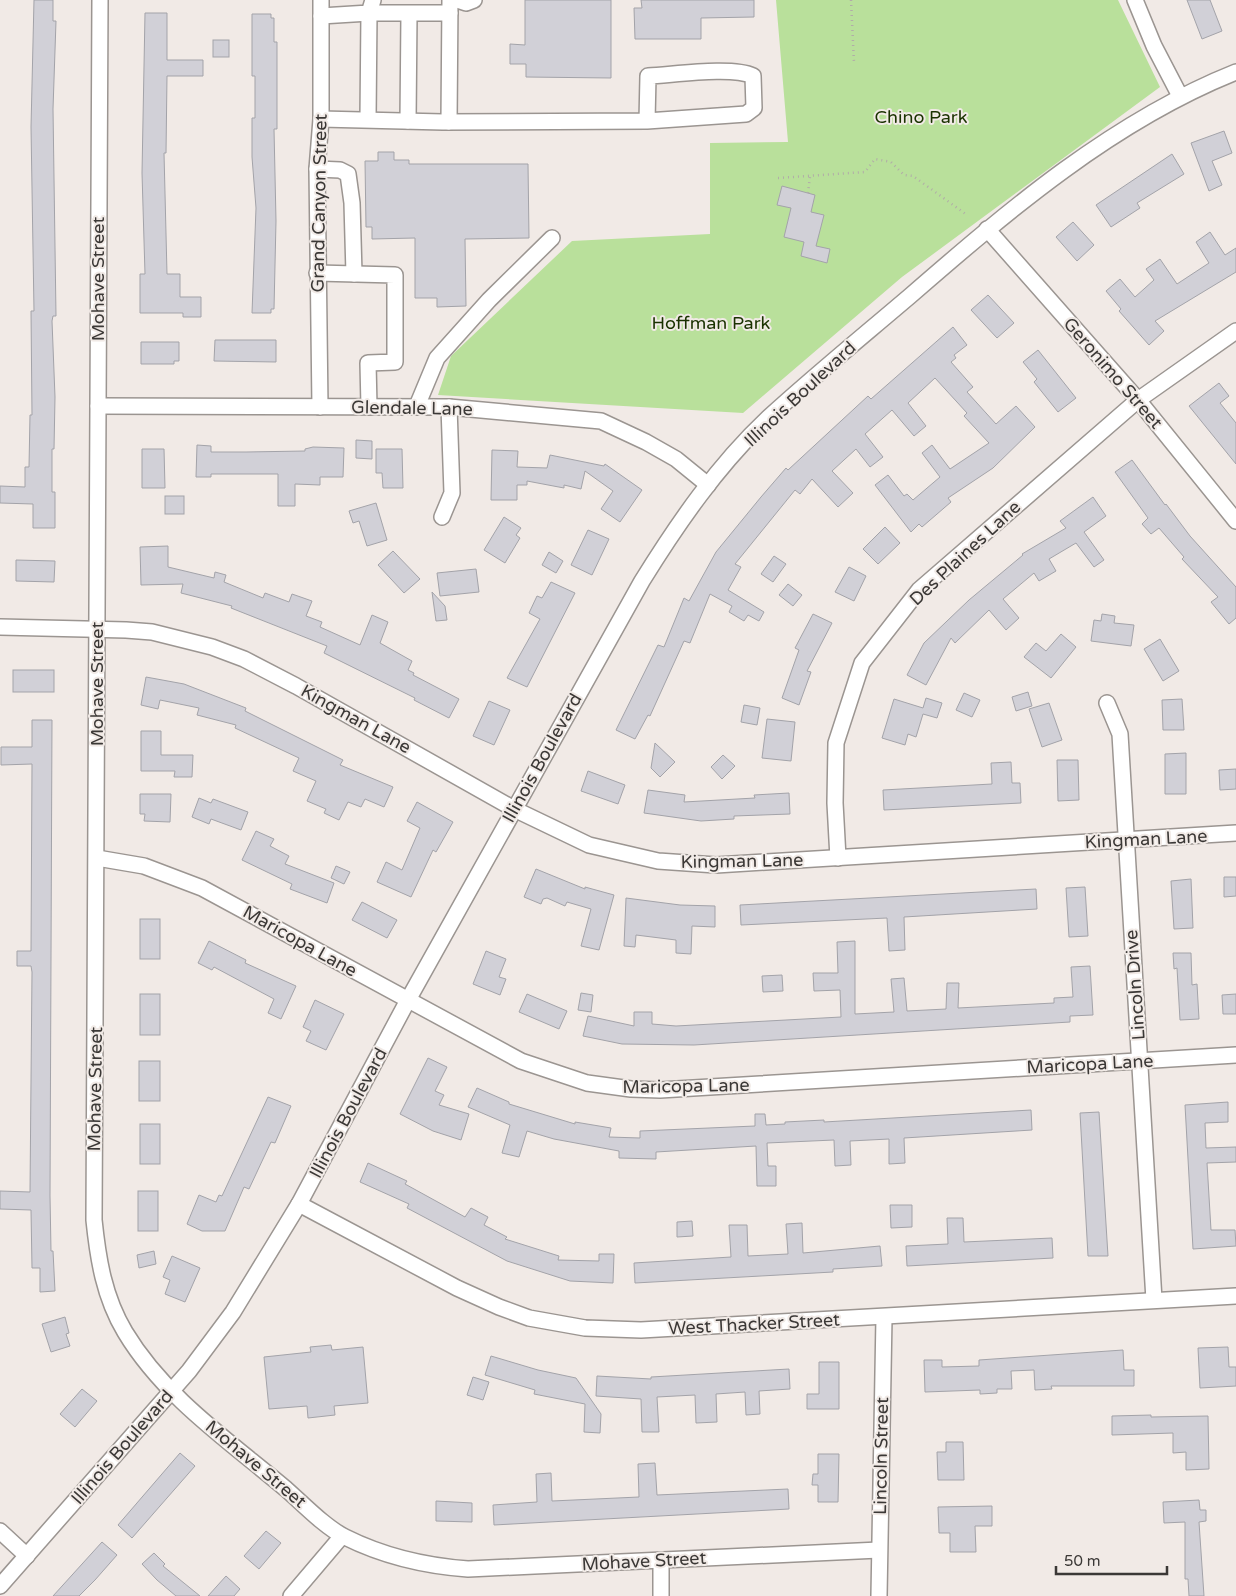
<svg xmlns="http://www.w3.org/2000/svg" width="1236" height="1596" viewBox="0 0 1236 1596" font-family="'Varela Round',sans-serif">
  <rect width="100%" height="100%" fill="#f1eae6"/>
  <polygon fill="#b9e09b" points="776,0 1118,0 1160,87 902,277 743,413 438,395 451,356 572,241 710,234 710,143 788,142"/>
  <g fill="#d1d0d7" stroke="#a3a3a9">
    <polygon points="34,0 53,0 53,21 56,21 53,109 56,316 53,316 52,321 55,397 54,449 52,449 52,492 55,492 55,528 33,528 33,504 0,503 0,486 25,487 25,467 29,467 30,415 32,415 31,311 34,311 31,127"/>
    <polygon points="525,0 611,0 611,78 526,77 526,64 510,64 510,44 525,45"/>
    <polygon points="641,0 754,0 754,17 701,18 701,39 635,39 634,8 642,8"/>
    <polygon points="1187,0 1210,0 1222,31 1202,39"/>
    <polygon points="145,13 167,13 167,60 203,60 203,76 167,76 166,153 164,153 167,274 180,274 180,297 201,297 201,317 183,317 183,313 140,313 140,274 145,274 142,173"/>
    <polygon points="252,14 271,14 271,18 274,18 274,42 277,42 277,129 274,129 276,221 274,309 271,309 271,313 252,313 256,208 252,157 252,118 255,118 255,76 252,76"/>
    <rect x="213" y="40" width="16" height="17"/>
    <polygon points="1224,131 1232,153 1212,161 1222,185 1209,191 1191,143"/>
    <polygon points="378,152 394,152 394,160 409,160 409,164 528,164 529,238 465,239 466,306 437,307 437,298 415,298 415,238 372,239 372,227 366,227 365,161 378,161"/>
    <polygon points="1172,154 1184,174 1137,203 1140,208 1111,227 1096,205"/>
    <polygon points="782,186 815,195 811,212 824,215 816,246 830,249 827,263 801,256 804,242 784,237 791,208 777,205"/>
    <polygon points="1073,222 1094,245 1077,261 1056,237"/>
    <polygon points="1210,232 1225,255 1236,248 1236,272 1155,321 1164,331 1149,345 1119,311 1121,309 1106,291 1120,279 1135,297 1154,280 1146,269 1160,259 1177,284 1209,263 1196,242"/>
    <polygon points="988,295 1014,323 997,338 971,310"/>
    <polygon points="953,327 967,345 954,355 956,358 951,362 973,387 967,392 996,424 1016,406 1035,427 993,468 948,498 951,502 922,527 919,524 911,532 875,485 888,475 904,496 907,494 913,500 940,477 922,453 932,445 950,469 989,443 964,416 967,413 935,378 908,403 926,426 914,436 892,410 865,434 883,457 870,467 856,449 832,471 853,493 838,507 812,479 800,494 795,490 735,564 741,567 728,590 764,612 759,621 748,615 744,621 729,612 732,606 710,594 690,643 684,641 650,716 648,715 635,739 616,730 658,645 664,647 684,598 689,601 716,552 761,497 786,468 788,470 868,396 871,399"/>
    <polygon points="215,340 276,340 276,362 214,361"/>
    <polygon points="141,342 179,342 179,361 174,361 174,364 141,364"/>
    <polygon points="1038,350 1076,398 1058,412 1034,382 1037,379 1023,362"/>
    <polygon points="1219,383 1229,396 1220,403 1236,423 1236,464 1189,406"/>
    <polygon points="356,440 372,441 372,459 356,458"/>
    <polygon points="197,445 211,446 211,452 246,452 305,451 305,449 313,447 344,448 343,477 320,477 320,485 295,484 295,506 278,506 278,474 211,474 211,477 196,477"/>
    <polygon points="142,449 164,449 165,488 142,488"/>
    <polygon points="376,449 402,449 403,488 383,488 382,473 376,473"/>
    <polygon points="492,450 518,451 517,467 547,468 550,455 604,466 605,464 642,490 620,522 601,509 613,491 585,471 581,489 564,485 564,488 527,481 527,485 517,485 517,500 491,500"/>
    <polygon points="1132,460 1165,505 1166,504 1190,536 1236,587 1236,618 1229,624 1211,602 1218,597 1182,559 1184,557 1159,528 1151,534 1142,524 1148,518 1115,472"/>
    <rect x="165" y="496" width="19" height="18"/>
    <polygon points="1093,497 1106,516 1084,532 1104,560 1094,567 1076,543 1049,559 1056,571 1039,581 1034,573 1003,599 1019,618 1006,630 989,610 955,643 951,638 926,685 907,675 924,643 969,600 1023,555 1022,554 1066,528 1060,521"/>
    <polygon points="376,503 387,540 367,546 359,521 353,523 349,511"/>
    <polygon points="504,517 521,528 516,535 520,538 505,563 484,550"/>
    <polygon points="885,527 900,543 878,564 863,549"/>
    <polygon points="588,530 609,539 592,575 571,565"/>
    <polygon points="168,546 168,567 214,578 215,572 226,575 224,582 263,598 265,593 289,602 292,594 312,601 306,616 322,622 320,627 360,645 372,615 388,622 380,643 412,661 408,670 414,673 413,675 459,699 449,718 414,700 415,698 324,653 327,646 231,608 232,606 181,593 183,584 141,585 140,547"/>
    <polygon points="393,551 420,579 404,593 378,565"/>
    <polygon points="549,552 563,561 556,573 542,565"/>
    <polygon points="774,556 786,564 773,582 761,574"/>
    <polygon points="16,560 55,561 54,582 16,581"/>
    <polygon points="849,567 866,576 854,601 835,592"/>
    <polygon points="476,569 479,592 440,596 437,573"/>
    <polygon points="551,582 575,593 527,687 507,678 540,619 529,613 537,596 542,598"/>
    <polygon points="788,584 802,595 793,606 779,595"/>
    <polygon points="432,592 445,606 447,620 436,621"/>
    <polygon points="813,614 832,623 807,671 811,672 799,705 782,698 799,650 795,648"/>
    <polygon points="1102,614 1115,616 1114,623 1134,625 1131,646 1091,641 1094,620 1101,621"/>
    <polygon points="1061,634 1076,647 1051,678 1024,657 1036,643 1046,651"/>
    <polygon points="1160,639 1179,671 1163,681 1144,649"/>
    <rect x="13" y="670" width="41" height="22"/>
    <polygon points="146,677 184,684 246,708 245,711 343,760 340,765 393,787 384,807 365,799 361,807 348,802 339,820 324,813 326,809 307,801 316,781 293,771 299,758 235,728 236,725 197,715 199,708 160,700 158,709 141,705"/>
    <polygon points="1028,692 1032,706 1016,711 1012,697"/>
    <polygon points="964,693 980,700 972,717 956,710"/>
    <polygon points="926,698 942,703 937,718 923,714 916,737 908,734 905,745 882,738 894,699 923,708"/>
    <polygon points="1182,699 1184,730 1163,730 1162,700"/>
    <polygon points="489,701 510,710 494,745 473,736"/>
    <polygon points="1049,703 1062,740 1042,747 1029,709"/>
    <polygon points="744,705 760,708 757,725 741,722"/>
    <polygon points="767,719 795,722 791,761 762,758"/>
    <polygon points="32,720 52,720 50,1196 51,1251 53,1251 55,1291 40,1292 40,1268 32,1268 31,1210 0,1209 0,1191 30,1192 32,972 31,966 17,966 17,951 31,951 32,764 1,765 1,747 32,747"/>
    <polygon points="141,731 161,731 161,755 193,755 192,777 174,777 175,771 141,771"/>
    <polygon points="655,743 675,762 660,777 651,768"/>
    <polygon points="1186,753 1186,794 1165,794 1165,754"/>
    <polygon points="723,755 735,766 722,779 711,767"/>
    <polygon points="1057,760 1078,760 1079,800 1058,801"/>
    <polygon points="1011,762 1012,783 1020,783 1021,803 884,810 883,790 992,784 991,763"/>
    <polygon points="1236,769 1236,789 1220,790 1219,770"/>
    <polygon points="588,771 625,785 618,804 581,791"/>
    <polygon points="648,790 685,795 684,802 755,798 754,795 789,793 790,814 734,816 734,819 701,821 644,813"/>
    <polygon points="140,794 171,794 170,822 144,821 145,814 140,814"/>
    <polygon points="199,798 211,803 213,799 248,812 241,830 211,819 209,824 192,817"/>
    <polygon points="417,802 453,822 436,852 433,850 411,897 377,882 386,862 402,870 420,828 407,821"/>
    <polygon points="256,831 274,839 270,846 289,856 285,864 334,883 327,903 290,889 292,884 242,860"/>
    <polygon points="336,866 350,872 344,884 331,878"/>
    <polygon points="536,869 585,889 585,887 614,895 599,950 581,946 591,909 567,902 565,906 547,898 543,899 541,904 524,897"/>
    <polygon points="1224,877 1236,877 1236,896 1224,897"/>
    <polygon points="1191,879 1193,928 1174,929 1171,881"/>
    <polygon points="1085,887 1088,936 1069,937 1066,888"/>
    <polygon points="1036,889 1037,909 904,917 905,950 889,951 887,918 741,925 740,905"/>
    <polygon points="626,898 680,905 715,906 715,927 692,926 691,954 676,953 676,940 636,935 635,947 624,946"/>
    <polygon points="362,902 397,920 387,938 352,920"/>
    <rect x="140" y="919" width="20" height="40"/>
    <polygon points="209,941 246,960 245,963 296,986 281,1019 268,1013 274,999 214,967 212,970 198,963"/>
    <polygon points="855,941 855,1014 894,1012 891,979 904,978 907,1011 946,1009 947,983 959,983 958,1008 1054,1003 1054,998 1073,997 1071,967 1090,966 1093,1015 1070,1016 1070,1022 694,1045 622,1044 583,1036 588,1016 634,1026 634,1012 652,1012 652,1024 676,1026 841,1017 840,990 814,991 813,973 838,973 837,942"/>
    <polygon points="486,951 506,959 499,977 506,979 500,995 473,984"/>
    <polygon points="1173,953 1191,953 1192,985 1197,984 1199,1019 1180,1020 1177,968 1174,969"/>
    <polygon points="782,975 783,991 763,992 762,976"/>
    <polygon points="581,993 593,995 591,1012 578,1010"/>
    <rect x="140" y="994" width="20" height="41"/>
    <polygon points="527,994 567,1011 559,1029 519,1012"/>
    <polygon points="1236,994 1236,1014 1223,1014 1222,995"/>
    <polygon points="315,1000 344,1014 326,1050 306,1041 311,1031 303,1027"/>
    <polygon points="428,1058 447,1067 435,1091 444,1095 439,1105 469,1114 461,1140 433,1131 400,1114"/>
    <rect x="139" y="1061" width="21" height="40"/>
    <polygon points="477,1088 509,1102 509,1104 575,1124 575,1122 611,1128 609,1137 640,1138 640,1131 755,1126 755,1114 765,1114 766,1125 785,1124 785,1122 824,1120 824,1122 1031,1110 1032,1130 904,1138 905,1163 889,1164 889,1139 850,1141 851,1165 835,1166 834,1140 767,1143 768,1166 776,1166 776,1186 757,1186 756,1146 656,1152 656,1159 619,1158 619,1151 554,1139 527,1131 519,1157 502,1153 510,1125 468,1107"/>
    <polygon points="268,1097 291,1106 275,1143 271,1142 249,1189 244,1187 225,1231 202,1231 187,1224 199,1195 216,1202 219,1195 222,1196"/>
    <polygon points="1228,1102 1228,1122 1205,1123 1206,1148 1236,1147 1236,1162 1207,1163 1211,1230 1235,1230 1236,1246 1193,1249 1185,1105"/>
    <polygon points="1099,1112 1108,1256 1088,1256 1080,1113"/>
    <rect x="140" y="1124" width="20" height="40"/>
    <polygon points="368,1163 407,1181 405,1184 465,1217 471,1208 488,1217 484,1225 507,1237 505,1239 559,1256 558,1260 599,1261 599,1254 614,1254 613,1283 570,1281 507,1261 407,1208 409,1204 360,1182"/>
    <rect x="138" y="1191" width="20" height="40"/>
    <polygon points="890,1205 912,1205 912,1227 891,1228"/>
    <polygon points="947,1218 963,1218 964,1242 1052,1238 1053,1258 907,1266 906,1246 948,1244"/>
    <polygon points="692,1221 693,1236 677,1237 677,1222"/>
    <polygon points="802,1223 803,1253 880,1246 882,1266 833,1269 833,1272 635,1283 634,1263 731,1257 729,1225 747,1225 748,1256 788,1254 786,1224"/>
    <polygon points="154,1251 156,1264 139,1268 137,1255"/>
    <polygon points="172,1256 200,1268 185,1302 165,1294 170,1280 163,1277"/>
    <polygon points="65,1317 69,1333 66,1334 70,1346 51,1352 42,1324"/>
    <polygon points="331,1345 332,1350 363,1347 368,1403 334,1406 335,1415 308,1418 307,1406 269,1409 264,1357 311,1352 310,1347"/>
    <polygon points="1228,1347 1229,1367 1236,1367 1236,1386 1200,1388 1198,1348"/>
    <polygon points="1123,1350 1124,1370 1134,1370 1134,1386 1051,1386 1052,1389 1035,1390 1034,1370 1011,1371 1012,1389 997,1389 997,1393 980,1394 980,1390 925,1392 924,1360 942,1360 942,1367 979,1366 979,1360"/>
    <polygon points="491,1356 538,1370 576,1378 601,1414 600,1433 584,1432 585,1404 534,1394 535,1390 485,1375"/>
    <polygon points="819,1362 839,1362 839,1409 807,1409 807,1394 819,1394"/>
    <polygon points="789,1369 790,1389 759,1391 760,1414 746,1415 745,1392 716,1394 717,1422 696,1423 695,1395 657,1397 659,1432 642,1432 641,1399 596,1396 597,1376 651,1379 651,1377"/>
    <polygon points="473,1377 489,1382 483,1400 467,1395"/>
    <polygon points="82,1389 97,1401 75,1427 60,1414"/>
    <polygon points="1151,1415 1151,1417 1208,1416 1209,1469 1186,1470 1186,1452 1173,1453 1173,1433 1112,1435 1112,1416"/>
    <polygon points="946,1442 963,1442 964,1480 938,1480 937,1452 946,1452"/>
    <polygon points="180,1453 195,1466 132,1538 118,1525"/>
    <polygon points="818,1454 839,1454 838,1502 818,1502 818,1485 812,1485 813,1474 818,1474"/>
    <polygon points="655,1463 657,1495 788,1489 789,1509 494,1525 493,1505 537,1502 536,1474 551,1473 552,1501 639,1497 638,1464"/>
    <polygon points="1199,1500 1200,1510 1206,1510 1206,1521 1199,1522 1204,1596 1189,1596 1188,1579 1185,1579 1185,1522 1164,1523 1163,1502"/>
    <polygon points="436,1501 472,1503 472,1522 436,1521"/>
    <polygon points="992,1506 992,1526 975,1526 976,1552 950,1552 950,1533 939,1533 938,1507"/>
    <polygon points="266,1531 281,1543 259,1569 244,1556"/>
    <polygon points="102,1542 117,1555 95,1580 79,1596 53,1596"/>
    <polygon points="154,1553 165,1564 163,1566 200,1596 176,1596 157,1580 142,1564"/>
    <polygon points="226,1576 240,1589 234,1596 208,1596"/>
  </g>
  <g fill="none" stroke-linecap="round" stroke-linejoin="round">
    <g stroke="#9b9591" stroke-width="18">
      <g id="minor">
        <path d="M100 0 94 1220C98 1259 104 1297 125 1332 164 1397 229 1441 286 1489 303 1504 325 1527 345 1537 383 1556 426 1566 468 1569L879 1550"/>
        <polyline points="457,0 466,3 474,0"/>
        <polyline points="1135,0 1154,46 1180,96"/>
        <polyline points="321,16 369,13 373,0"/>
        <path d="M321 119 443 122 647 121 648 76C673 75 732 66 753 76L754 108 746 114 647 121"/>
        <polyline points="368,119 369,13 450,13"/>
        <polyline points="408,121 409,14"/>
        <polyline points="449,122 450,0"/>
        <polyline points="317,169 340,170 348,174 352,203 354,274"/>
        <polyline points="987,229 1138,400 1236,521"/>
        <polyline points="317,273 395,275 395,362 368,363 369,407"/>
        <polyline points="98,406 449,407 601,421 646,442 676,459 708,485"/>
        <polyline points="417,406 437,358 489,300 552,238"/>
        <polyline points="320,407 317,169 321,119 321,0"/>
        <polyline points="442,517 452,493 449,407"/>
        <polyline points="0,627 126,630 152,632 212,647 244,659 296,686 514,809 589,845 658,861 716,865 1236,833"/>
        <polyline points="1107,703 1120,734 1154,1300"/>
        <polyline points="97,858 144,866 202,888 521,1061 587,1083 631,1089 660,1090 1236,1055"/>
        <polyline points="838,858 835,803 836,743 862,663 919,590 1138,400 1236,331"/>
        <polyline points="299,1204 457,1288 499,1307 529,1318 585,1328 641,1330 1236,1296"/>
        <polyline points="0,1531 27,1556"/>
        <path d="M0 1586 189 1371 233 1312 299 1204 408 1000 642 581C678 523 718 465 768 418 814 376 863 336 910 296 1009 210 1113 121 1236 72"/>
        <polyline points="291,1596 342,1536"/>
        <polyline points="661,1596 661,1560"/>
        <polyline points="879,1596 884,1317"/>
      </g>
    </g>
    <g stroke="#b1aca8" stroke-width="2.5" stroke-dasharray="1 4" stroke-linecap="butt">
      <polyline points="851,0 854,63"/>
      <polyline points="778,178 865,172 875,159 891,162 904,175 913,176 967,215"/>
      <polyline points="808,193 810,176"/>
    </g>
    <use href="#minor" stroke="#fff" stroke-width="15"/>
  </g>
  <g text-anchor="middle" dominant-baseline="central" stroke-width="4" stroke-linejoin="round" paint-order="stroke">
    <g font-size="18" fill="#1a3200" stroke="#f1eae6">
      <text x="921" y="117">Chino Park</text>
      <text x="711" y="323">Hoffman Park</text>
    </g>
    <g font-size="18" fill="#3b3836" stroke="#f1eae6">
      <text transform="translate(319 203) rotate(-89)">Grand Canyon Street</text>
      <text transform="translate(98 279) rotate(-90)">Mohave Street</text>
      <text transform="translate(1113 373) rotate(49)">Geronimo Street</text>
      <text transform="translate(800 394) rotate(-43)">Illinois Boulevard</text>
      <text transform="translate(412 408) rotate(1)">Glendale Lane</text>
      <text transform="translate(965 553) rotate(-43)">Des Plaines Lane</text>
      <text transform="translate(97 684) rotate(-90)">Mohave Street</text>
      <text transform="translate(356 719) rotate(29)">Kingman Lane</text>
      <text transform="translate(542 758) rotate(-61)">Illinois Boulevard</text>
      <text transform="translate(1146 839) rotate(-3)">Kingman Lane</text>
      <text transform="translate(742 861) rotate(-1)">Kingman Lane</text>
      <text transform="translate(300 941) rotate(29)">Maricopa Lane</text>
      <text transform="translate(1135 985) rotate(-94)">Lincoln Drive</text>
      <text transform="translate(1090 1064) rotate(-3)">Maricopa Lane</text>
      <text transform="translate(686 1086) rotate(-1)">Maricopa Lane</text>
      <text transform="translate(95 1089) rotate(-89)">Mohave Street</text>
      <text transform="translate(348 1113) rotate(-62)">Illinois Boulevard</text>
      <text transform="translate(754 1324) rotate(-3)">West Thacker Street</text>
      <text transform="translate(122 1447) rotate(-49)">Illinois Boulevard</text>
      <text transform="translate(881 1456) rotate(-89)">Lincoln Street</text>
      <text transform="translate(256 1464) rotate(40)">Mohave Street</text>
      <text transform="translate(644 1561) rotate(-3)">Mohave Street</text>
    </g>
  </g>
  <path d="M1056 1566v8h111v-8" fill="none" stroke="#3b3836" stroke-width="2.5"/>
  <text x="1064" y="1566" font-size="15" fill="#3b3836" stroke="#f1eae6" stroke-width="4" paint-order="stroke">50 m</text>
</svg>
